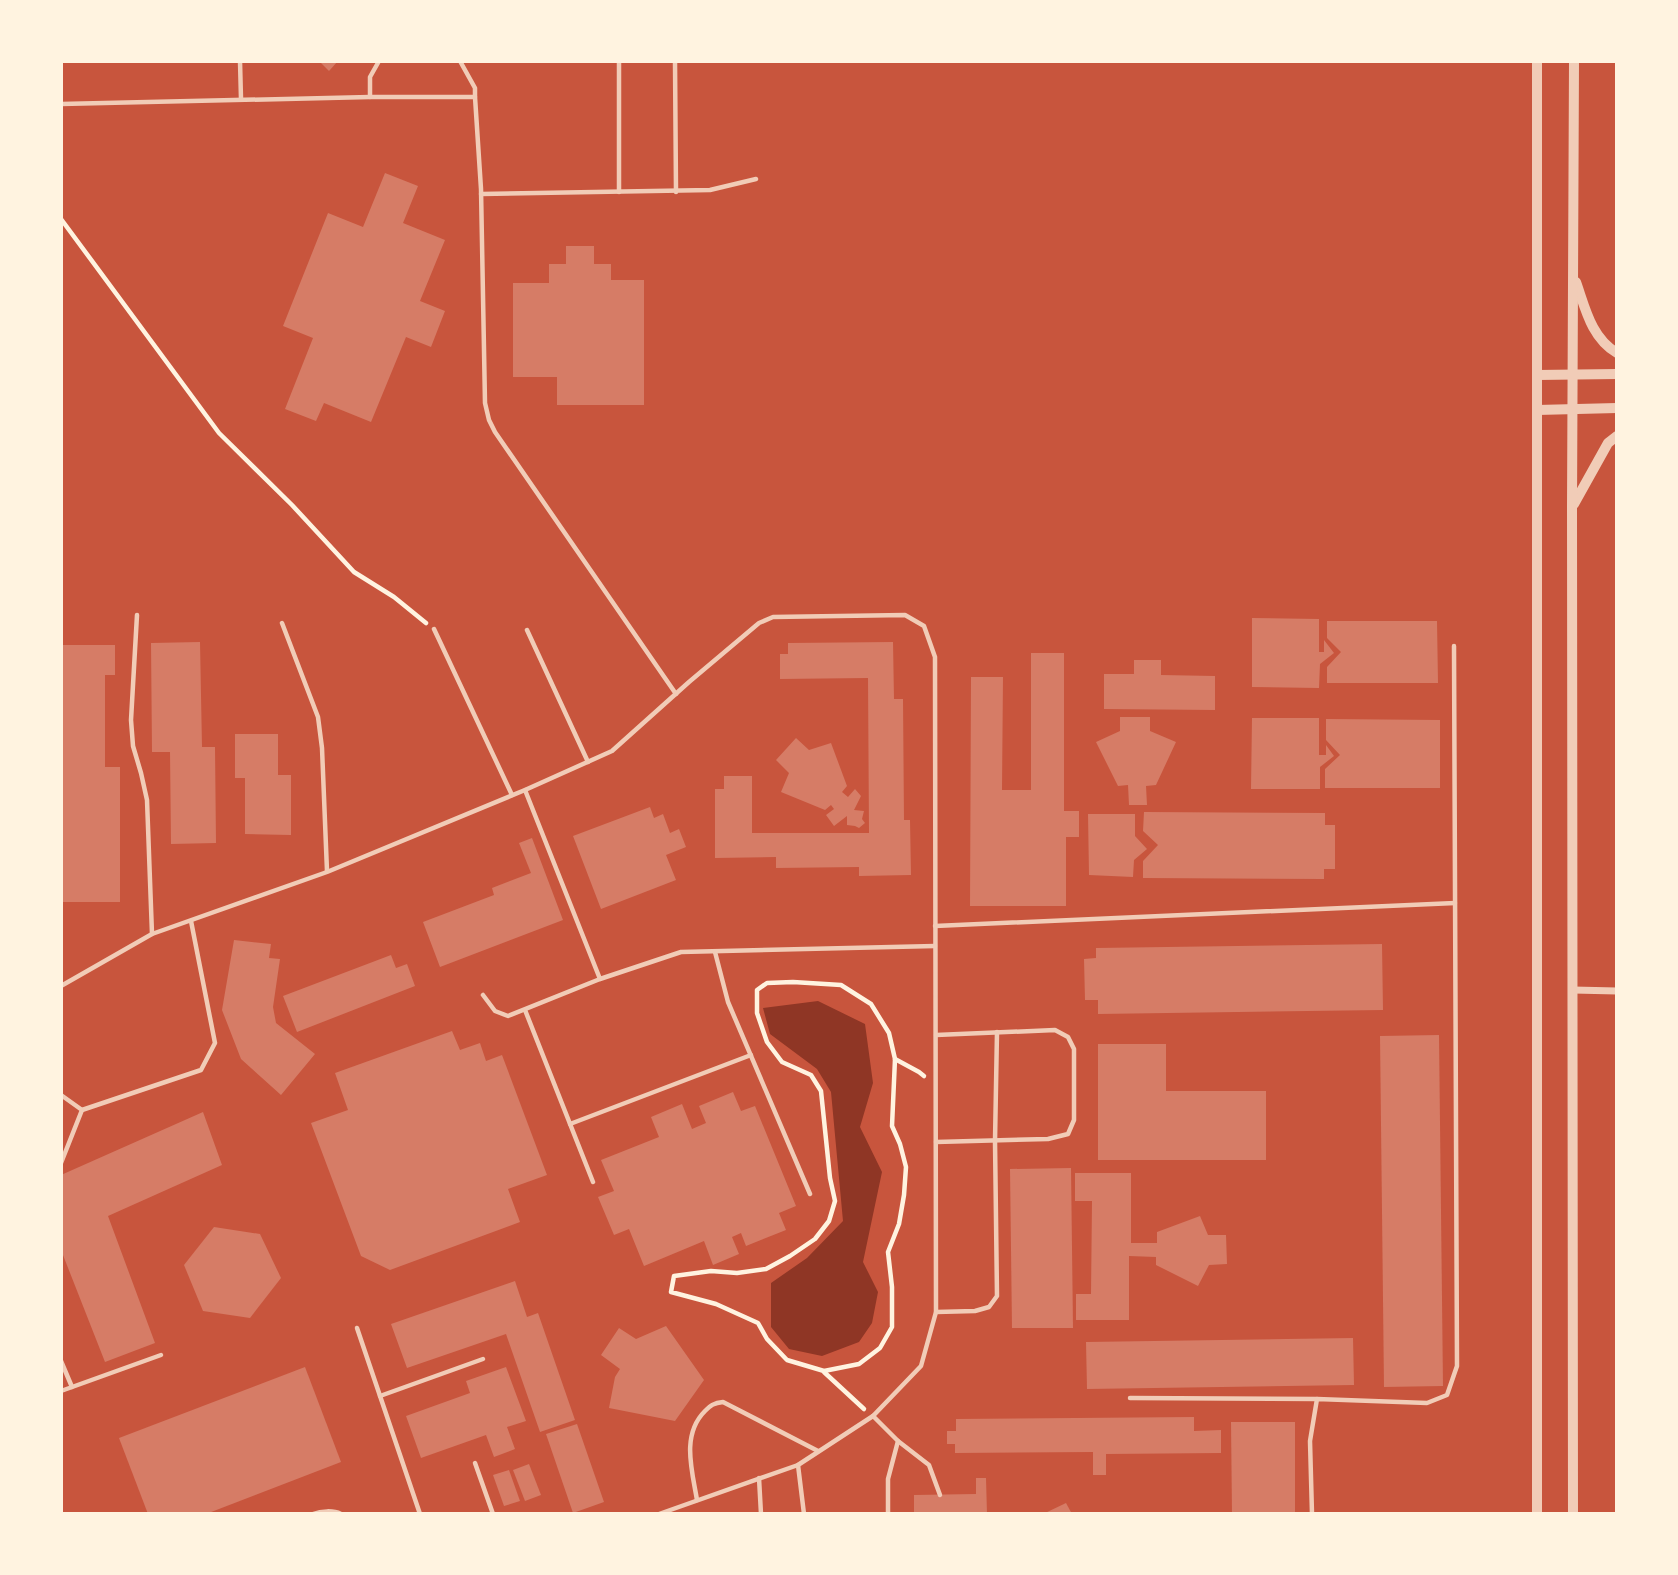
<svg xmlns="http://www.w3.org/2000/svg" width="1678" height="1575" viewBox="0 0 1678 1575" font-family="Figtree,sans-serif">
  <rect width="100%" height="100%" fill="#c8553d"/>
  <polygon fill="#8f3625" points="818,1001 865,1024 873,1083 860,1127 882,1172 863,1262 878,1292 872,1323 859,1342 822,1356 789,1349 771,1327 771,1283 807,1258 843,1221 831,1092 817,1069 770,1034 763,1008"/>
  <g fill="#d67c66">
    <polygon points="319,61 338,61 329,71"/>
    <polygon points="385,173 418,186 403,223 445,240 420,301 445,311 431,347 406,337 371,422 324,403 316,421 285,409 313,338 283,326 328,213 363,227"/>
    <polygon points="566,246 594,246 594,264 611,264 611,280 644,280 644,405 557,405 557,377 513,377 513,283 549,283 549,264 566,264"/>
    <polygon points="1252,618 1319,619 1319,652 1324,652 1324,640 1334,653 1320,664 1319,688 1252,687"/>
    <polygon points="1327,621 1437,621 1438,683 1327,683 1327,667 1341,652 1327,638"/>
    <polygon points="200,642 202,747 215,747 216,843 171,844 170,752 152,752 151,643"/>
    <polygon points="893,642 894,699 903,699 904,820 910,820 911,875 859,876 859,867 776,868 776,857 715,858 715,789 724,789 724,776 752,776 752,833 869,833 868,678 780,679 780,654 788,654 788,643"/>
    <polygon points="61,645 115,645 115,675 105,675 105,767 120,767 120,902 62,902"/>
    <polygon points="1031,653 1064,653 1064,811 1079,811 1079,837 1066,837 1066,906 970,906 971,677 1003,677 1002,790 1031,790"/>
    <polygon points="1134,660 1161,660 1161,675 1215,676 1215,710 1104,709 1104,674 1134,674"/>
    <polygon points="1120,717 1150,717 1150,731 1176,742 1156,785 1146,786 1147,805 1129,805 1128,785 1118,786 1096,742 1120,731"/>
    <polygon points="1252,718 1319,718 1319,755 1326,755 1326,745 1334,756 1320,767 1320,789 1251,789"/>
    <polygon points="1326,719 1440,720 1440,788 1325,788 1325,769 1340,755 1326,740"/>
    <polygon points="235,734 278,734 278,775 291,775 291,835 245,834 245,778 235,778"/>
    <polygon points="796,738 809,750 831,743 847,786 842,792 848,797 855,789 861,796 854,810 864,811 862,819 865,823 859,828 855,826 847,825 847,816 834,826 826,815 834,809 831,805 825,810 781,792 789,773 776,760"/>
    <polygon points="650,807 654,818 663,814 670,833 679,829 686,847 666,855 676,880 601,909 573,836"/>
    <polygon points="1144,812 1325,813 1325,825 1335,825 1335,869 1324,869 1324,879 1143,878 1143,861 1158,845 1143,831"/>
    <polygon points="1088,814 1135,814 1135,836 1147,849 1134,860 1133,877 1089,875"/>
    <polygon points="532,838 563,920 440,967 423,922 494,895 492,888 531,873 519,843"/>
    <polygon points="234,940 271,944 269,958 280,959 273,1007 276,1023 315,1054 281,1095 241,1059 222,1010"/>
    <polygon points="1382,944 1383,1010 1098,1014 1098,1000 1085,1000 1084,959 1096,958 1096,948"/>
    <polygon points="391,955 396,968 407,964 415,986 297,1032 283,996"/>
    <polygon points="452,1031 460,1050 480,1043 486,1061 502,1055 547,1175 508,1189 520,1222 390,1270 361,1256 311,1123 348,1110 335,1073"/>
    <polygon points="1439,1035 1443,1386 1384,1387 1380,1036"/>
    <polygon points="1098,1044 1166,1044 1166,1091 1266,1091 1266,1160 1098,1160"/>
    <polygon points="733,1092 741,1111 755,1106 796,1206 779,1213 786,1230 746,1246 741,1233 732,1237 739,1254 713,1265 704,1241 644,1266 629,1229 614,1235 598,1197 614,1191 601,1160 659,1137 651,1117 682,1104 692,1129 706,1123 699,1106"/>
    <polygon points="203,1112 222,1165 108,1216 155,1343 105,1362 61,1250 61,1175"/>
    <polygon points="1071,1168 1073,1328 1012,1328 1010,1169"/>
    <polygon points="1075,1173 1131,1173 1131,1243 1157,1243 1157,1232 1200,1216 1208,1235 1226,1235 1227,1264 1209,1265 1198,1286 1156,1265 1156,1257 1129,1256 1129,1320 1076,1320 1076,1294 1091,1294 1092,1201 1075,1201"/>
    <polygon points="214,1227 260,1234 281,1278 250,1318 203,1311 184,1265"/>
    <polygon points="515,1281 527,1317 538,1313 575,1420 540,1432 506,1334 407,1368 391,1324"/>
    <polygon points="666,1326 704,1380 675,1421 609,1408 615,1377 620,1369 601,1355 619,1328 636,1339"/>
    <polygon points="1353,1338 1354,1385 1087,1389 1086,1342"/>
    <polygon points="305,1367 341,1462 206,1514 148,1514 119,1438"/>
    <polygon points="506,1367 526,1421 507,1427 515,1449 494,1457 486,1435 421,1458 406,1416 470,1393 466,1381"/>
    <polygon points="1194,1417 1194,1431 1221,1430 1221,1453 1106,1454 1106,1475 1093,1475 1093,1452 955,1453 955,1444 947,1444 947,1431 956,1431 956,1419"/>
    <polygon points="1231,1422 1295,1422 1295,1514 1232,1514"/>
    <polygon points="577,1424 604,1502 573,1513 546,1434"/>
    <polygon points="529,1464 541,1495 525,1501 513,1470"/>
    <polygon points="509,1470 520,1501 504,1506 493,1475"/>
    <polygon points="976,1478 986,1478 987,1514 914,1514 914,1495 976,1494"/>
    <polygon points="1066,1503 1072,1514 1043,1514"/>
  </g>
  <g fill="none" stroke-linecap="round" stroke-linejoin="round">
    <g stroke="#fff3e0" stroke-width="4.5">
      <polyline points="61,219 219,433 292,505 354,572 394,597 426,623"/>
      <polygon points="793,982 841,985 871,1004 889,1033 895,1059 892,1126 900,1144 906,1167 904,1195 899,1224 888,1252 892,1287 892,1327 880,1348 859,1364 824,1371 787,1360 767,1339 758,1323 716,1304 671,1292 674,1276 711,1271 737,1273 766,1269 790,1256 815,1239 829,1221 835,1201 830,1178 821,1091 811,1075 782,1062 767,1042 757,1013 757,990 767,983"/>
      <polyline points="895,1059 919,1072 924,1076"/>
      <polyline points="824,1372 864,1409"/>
    </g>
    <g stroke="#f1ccb7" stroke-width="4.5">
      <polyline points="240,61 241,99"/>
      <polyline points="460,61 475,88 475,97"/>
      <polyline points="675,61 676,192"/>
      <polyline points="370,97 370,77 379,61"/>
      <polyline points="61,104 370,97 475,97 481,189 485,403 489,420 495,432 676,694"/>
      <polyline points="619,192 619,61"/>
      <polyline points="481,194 710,190 756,179"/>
      <polyline points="137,615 131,720 133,746 141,773 147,800 152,934"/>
      <polyline points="282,623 318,717 322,748 327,871"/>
      <polyline points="434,629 512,795"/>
      <polyline points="527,630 588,762"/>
      <polyline points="525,790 600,979"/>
      <polyline points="935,926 1455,903"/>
      <polyline points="715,952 728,1002 810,1194"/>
      <polyline points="61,986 152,934 327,872 525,790 612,751 689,682 759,623 773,617 905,615 924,626 935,657 936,1312 921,1366 873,1416 798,1465 659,1514"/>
      <polyline points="483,995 495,1011 508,1016 600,979 681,952 935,946"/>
      <polyline points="525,1010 593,1182"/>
      <polyline points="936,1035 1055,1030 1068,1037 1074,1049 1074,1120 1068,1134 1048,1139 936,1142"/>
      <polyline points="61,1095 82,1110 61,1163"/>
      <polyline points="82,1110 201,1070 215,1043 191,921"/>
      <polyline points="570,1124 751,1055"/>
      <polyline points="936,1312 975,1311 989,1307 997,1296 995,1141 997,1032"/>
      <polyline points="357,1328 420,1514"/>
      <polyline points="61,1361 72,1387"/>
      <polyline points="61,1391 161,1355"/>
      <polyline points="380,1396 483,1359"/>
      <polyline points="1130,1398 1317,1399"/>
      <polyline points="873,1416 898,1441 888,1479 888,1514"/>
      <polyline points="898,1441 929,1465 940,1495"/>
      <polyline points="475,1463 493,1514"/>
      <polyline points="798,1465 804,1514"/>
      <polyline points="759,1478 761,1514"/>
      <path d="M697 1500C692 1470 681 1435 705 1411 711 1405 714 1403 723 1402L818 1451"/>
      <path d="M313 1514C321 1511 333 1510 341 1514"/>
      <polyline points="1312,1514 1310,1441 1317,1399 1427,1403 1447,1395 1457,1366 1454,646"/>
    </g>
    <polyline stroke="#f1ccb7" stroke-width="7" points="1573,990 1617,991"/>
    <g stroke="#f1ccb7" stroke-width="10">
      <path d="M1576 282C1585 307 1591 338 1617 353"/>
      <polyline points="1537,375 1617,374"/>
      <polyline points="1537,410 1617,408"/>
      <polyline points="1574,504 1608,443 1617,436"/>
      <polyline points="1537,1514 1537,61"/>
      <polyline points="1573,1514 1572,507 1574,61"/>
    </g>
  </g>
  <rect width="1678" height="1575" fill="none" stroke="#fff3e0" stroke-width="126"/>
</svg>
